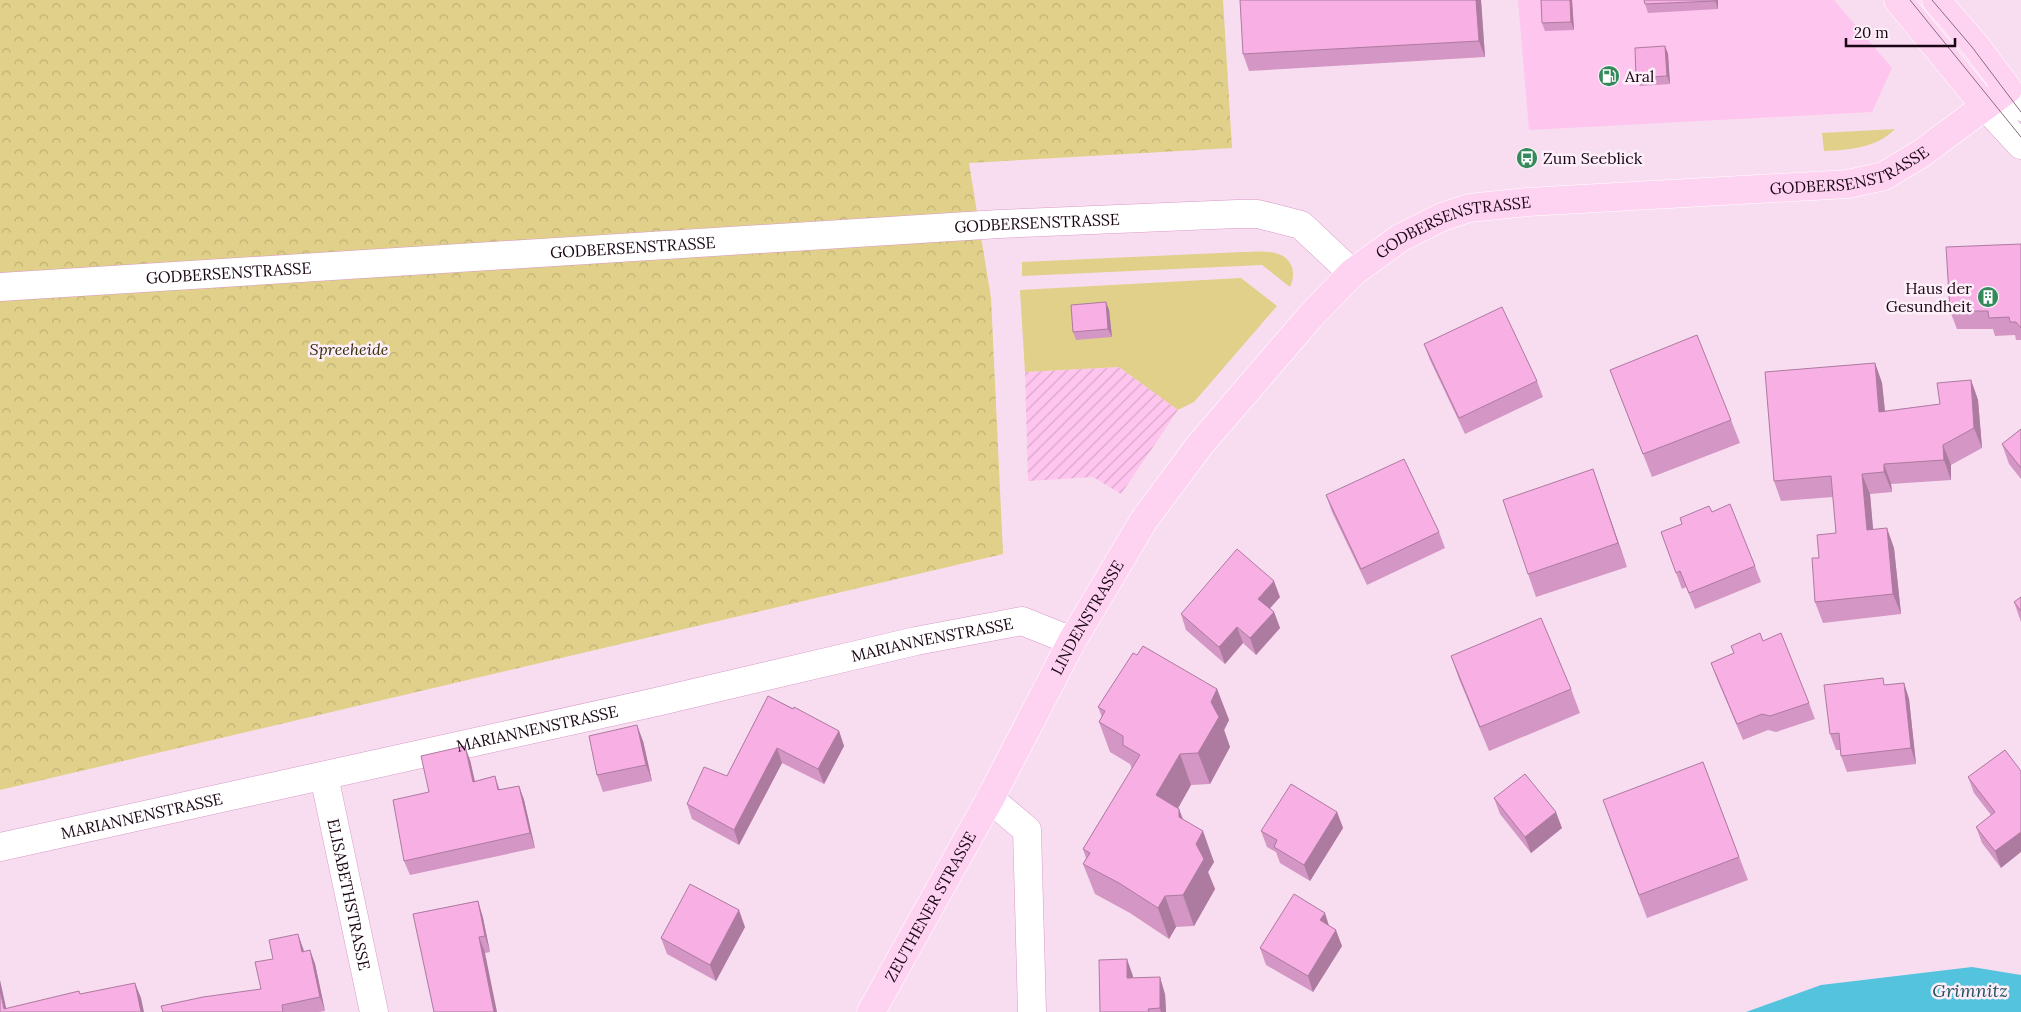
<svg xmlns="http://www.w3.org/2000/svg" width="2021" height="1012" viewBox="0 0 2021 1012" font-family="Lora,serif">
  <defs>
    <pattern id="industrial-furrows" width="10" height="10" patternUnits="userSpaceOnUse" patternTransform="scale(1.25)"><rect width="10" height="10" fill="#fec5ee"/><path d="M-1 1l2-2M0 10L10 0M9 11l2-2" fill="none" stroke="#d9a8cb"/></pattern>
    <pattern id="forest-crowns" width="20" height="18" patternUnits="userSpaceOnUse" patternTransform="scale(1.25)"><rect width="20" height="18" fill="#e0d089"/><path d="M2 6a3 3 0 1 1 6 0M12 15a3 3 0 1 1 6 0" fill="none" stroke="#c0b175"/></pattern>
  </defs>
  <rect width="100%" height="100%" fill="#f8ddf0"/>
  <polygon fill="#fec5ee" points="1518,0 1834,0 1892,68 1872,112 1529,130"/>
  <polygon fill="url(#industrial-furrows)" points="1119,367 1178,410 1121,494 1093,477 1028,481 1025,372"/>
  <g fill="#e0d089">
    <path d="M1895 129C1877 148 1849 150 1824 151L1822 133Z"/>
    <path d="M1242 252C1259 252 1284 247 1292 267 1294 274 1293 280 1290 287L1262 265 1022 276V262Z"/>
    <polygon points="1241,278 1277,306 1194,402 1178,410 1119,367 1025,372 1020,290"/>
  </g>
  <polygon fill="url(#forest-crowns)" points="0,0 1223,0 1232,148 969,163 991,298 1003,554 0,790"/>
  <polygon fill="#54c3de" points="1972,967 2021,975 2021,1012 1746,1012 1821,985"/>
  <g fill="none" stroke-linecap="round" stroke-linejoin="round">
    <g stroke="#d99ac8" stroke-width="29">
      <g id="minor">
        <polyline points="2008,89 2021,107"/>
        <polyline points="1985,106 2021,145"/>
        <path id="s1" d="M0 287 999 224 1237 214H1258L1301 225 1352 273"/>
        <path id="s2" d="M324 776 374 1012"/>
        <polyline points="990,799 1027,830 1032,1012"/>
        <path id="s3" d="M0 847 656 702 916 641 1022 621 1072 641"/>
      </g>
    </g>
    <g stroke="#fff" stroke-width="29">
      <g id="major">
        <polyline points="1898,0 1985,106"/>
        <path id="s4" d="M871 1012 990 799 1072 641 1144 520 1199 446 1309 318 1352 273 1400 238 1442 217 1469 208 1527 202 1848 184 1884 176 1922 153 2008 89 1975 45 1936 0"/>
      </g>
    </g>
    <use href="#minor" stroke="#fff" stroke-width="28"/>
    <use href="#major" stroke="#fed3f2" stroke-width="28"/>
    <g stroke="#856d7e" stroke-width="1">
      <polyline points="1910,0 2021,137"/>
      <polyline points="1932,0 1972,47 2021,112"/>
    </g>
  </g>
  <g fill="#d496c4">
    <polygon points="1481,0 1485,57 1249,71 1243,54"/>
    <polygon points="1572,0 1574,30 1545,31 1542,23"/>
    <polygon points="1644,0 1718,0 1718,9 1648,13 1645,4"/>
    <polygon points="1665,46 1668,54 1670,84 1640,86 1636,78"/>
    <polygon points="2021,244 2021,340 2016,340 2015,335 1995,336 1993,329 1957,329 1950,311"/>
    <polygon points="1106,302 1109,310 1112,337 1076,340 1073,332"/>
    <polygon points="1424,344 1537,381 1543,397 1465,434 1430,360"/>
    <polygon points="1875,363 1882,383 1885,411 1940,404 1971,380 1978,400 1982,448 1951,465 1951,480 1891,484 1892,492 1870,494 1873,530 1894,548 1901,614 1823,623 1815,602 1819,558 1836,533 1833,497 1781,501 1774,481"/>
    <polygon points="1610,370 1731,420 1740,443 1652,477"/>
    <polygon points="2021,429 2021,479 2009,464 2002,444"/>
    <polygon points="1593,469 1627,567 1536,597 1528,574"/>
    <polygon points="1326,495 1439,532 1445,548 1367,585 1332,512"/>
    <polygon points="1712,512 1755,566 1761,582 1695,609 1686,587 1682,589 1661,532"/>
    <polygon points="1280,597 1270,608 1274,612 1280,628 1256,655 1243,643 1225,664 1186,630 1181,614"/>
    <polygon points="2021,597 2021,622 2014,602"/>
    <polygon points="1763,641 1809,703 1815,719 1776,732 1768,730 1743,740 1717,679 1711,663"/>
    <polygon points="1137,655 1217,689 1229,720 1224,730 1230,747 1210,784 1191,785 1178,808 1179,809 1183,819 1214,862 1208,872 1215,889 1194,926 1176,927 1169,939 1130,913 1095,894 1083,864 1086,858 1083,849 1132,769 1130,764 1110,752 1099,722 1102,717 1098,707"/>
    <polygon points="1451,656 1571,689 1580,713 1489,751 1459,679"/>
    <polygon points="1904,683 1909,699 1916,764 1847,772 1841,756 1840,750 1836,750 1830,734 1886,685"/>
    <polygon points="768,696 839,731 844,746 824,784 782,763 739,845 692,819 687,804 727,776"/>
    <polygon points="643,741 652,781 603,792 597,775"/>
    <polygon points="2005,750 2001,868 1982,843 1976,827 1991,815 1974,793 1968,777"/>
    <polygon points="470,760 475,781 495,776 500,790 519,786 524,800 535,848 410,875 404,861 429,792"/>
    <polygon points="1703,762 1748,880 1647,918 1611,823"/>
    <polygon points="1494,798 1562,828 1531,853 1500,814"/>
    <polygon points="1337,812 1343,828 1310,881 1280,863 1276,852 1267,847 1261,831"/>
    <polygon points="478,901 483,918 490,952 485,953 413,914"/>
    <polygon points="1329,926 1342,946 1313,992 1266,965 1260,948"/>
    <polygon points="745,927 716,981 667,954 661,938"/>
    <polygon points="303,948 304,952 310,950 315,964 325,1011 319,1012 163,1012 261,989 273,959"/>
    <polygon points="1133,976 1133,978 1165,994 1166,1012 1100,1012"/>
  </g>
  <g fill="#ad7aa0">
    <polygon points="1476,0 1481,0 1485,57 1479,41"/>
    <polygon points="1570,0 1572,0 1574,30 1571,22"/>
    <polygon points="1715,0 1718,0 1718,9"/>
    <polygon points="1665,46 1668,54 1670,84 1667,76"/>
    <polygon points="1106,302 1109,310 1112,337 1108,329"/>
    <polygon points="1875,363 1882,383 1887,432 1879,412"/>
    <polygon points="1971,380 1978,400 1982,448 1974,428"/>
    <polygon points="1943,445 1951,465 1951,480 1944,460"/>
    <polygon points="1884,464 1891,484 1892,492 1884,472"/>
    <polygon points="1593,469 1601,492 1627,567 1618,543"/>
    <polygon points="1862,474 1870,494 1875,551 1867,530"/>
    <polygon points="1887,528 1894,548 1901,614 1893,594"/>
    <polygon points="1274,581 1280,597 1264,615 1258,599"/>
    <polygon points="1274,612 1280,628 1256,655 1250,638"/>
    <polygon points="1237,627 1243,643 1225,664 1219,647"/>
    <polygon points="1904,683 1909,699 1916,764 1911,748"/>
    <polygon points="1217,689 1229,720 1224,730 1230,747 1210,784 1198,753 1211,702"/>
    <polygon points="637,725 643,741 652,781 646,765"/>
    <polygon points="839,731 844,746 824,784 818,769"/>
    <polygon points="465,746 470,760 478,796 473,782"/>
    <polygon points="777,748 782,763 739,845 734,830"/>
    <polygon points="1180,754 1191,785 1168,826 1156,795"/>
    <polygon points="519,786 524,800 535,848 530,833"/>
    <polygon points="1179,809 1190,839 1179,817"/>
    <polygon points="1337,812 1343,828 1310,881 1304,865"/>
    <polygon points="1556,812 1562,828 1531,853 1525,837"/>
    <polygon points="1203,831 1214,862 1208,872 1215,889 1194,926 1183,895 1196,844"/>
    <polygon points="2021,832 2021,852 2001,868 1995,851"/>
    <polygon points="1165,896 1176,927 1169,939 1158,908"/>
    <polygon points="478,901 483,918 490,952 485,936"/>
    <polygon points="739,910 745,927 716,981 710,965"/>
    <polygon points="1325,913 1330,929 1320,920"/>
    <polygon points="1336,930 1342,946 1313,992 1308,976"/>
    <polygon points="298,934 303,948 307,966 302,952"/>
    <polygon points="479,937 485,953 497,1012 494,1012"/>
    <polygon points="310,950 315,964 325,1011 320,997"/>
    <polygon points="1127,959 1133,976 1133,994 1127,978"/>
    <polygon points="1160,977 1165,994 1166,1012 1161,1012 1160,1008"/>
    <polygon points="0,980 7,1012 5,1012 0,990"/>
    <polygon points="135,983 141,998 144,1012 141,1012"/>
  </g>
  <g fill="#f7afe4" stroke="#ad7aa0">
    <polygon points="1240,0 1476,0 1479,41 1243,54"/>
    <polygon points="1541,0 1570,0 1571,22 1542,23"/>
    <polygon points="1644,0 1715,0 1715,1 1645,4"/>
    <polygon points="1665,46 1667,76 1636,78 1635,48"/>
    <polygon points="2021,244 2021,328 2016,322 2010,322 2009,317 1989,318 1988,311 1950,311 1946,247"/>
    <polygon points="1106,302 1108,329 1073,332 1071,305"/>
    <polygon points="1502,307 1537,381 1459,418 1424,344"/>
    <polygon points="1697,335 1731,420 1643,454 1610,370"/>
    <polygon points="1875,363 1879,412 1940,404 1937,383 1971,380 1974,428 1943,445 1944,460 1884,464 1884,472 1862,474 1867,530 1887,528 1893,594 1815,602 1812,558 1819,558 1817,535 1836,533 1831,476 1774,481 1765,372"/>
    <polygon points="2021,429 2021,468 2002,444"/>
    <polygon points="1404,459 1439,532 1361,569 1326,495"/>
    <polygon points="1593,469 1618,543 1528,574 1503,500"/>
    <polygon points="1730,504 1755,566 1689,593 1680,571 1676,573 1661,532 1682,524 1680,518 1709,506 1712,512"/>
    <polygon points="1237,549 1274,581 1258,599 1274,612 1250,638 1237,627 1219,647 1181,614"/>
    <polygon points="2021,597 2021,611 2014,602"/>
    <polygon points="1541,618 1571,689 1480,727 1451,656"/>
    <polygon points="1760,633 1763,641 1781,633 1809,703 1770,716 1762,714 1737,724 1711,663 1734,653 1731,646"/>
    <polygon points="1143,646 1217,689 1211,702 1219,717 1198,753 1180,754 1156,795 1179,809 1179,817 1203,831 1196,844 1204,859 1183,895 1165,896 1158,908 1119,883 1083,864 1090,853 1083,849 1140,755 1123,745 1123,736 1099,722 1105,711 1098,707 1133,653 1137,655"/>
    <polygon points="1883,678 1884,685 1904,683 1911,748 1841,756 1839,733 1830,734 1824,685"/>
    <polygon points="768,696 793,709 794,707 839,731 818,769 777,748 734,830 687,804 704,767 727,776"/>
    <polygon points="637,725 646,765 597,775 589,736"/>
    <polygon points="465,746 473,782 495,776 498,790 519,786 530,833 404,861 393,800 429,792 421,756"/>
    <polygon points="2005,750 2021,771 2021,832 1995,851 1976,827 1995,812 1968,777"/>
    <polygon points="1703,762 1739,857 1639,895 1603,800"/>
    <polygon points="1525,774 1556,812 1525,837 1494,798"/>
    <polygon points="1291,784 1337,812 1304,865 1274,847 1277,840 1261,831"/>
    <polygon points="690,884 739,910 710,965 661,938"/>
    <polygon points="1294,894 1325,913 1320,920 1336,930 1308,976 1260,948"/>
    <polygon points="478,901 485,936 479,937 494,1012 434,1012 413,914"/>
    <polygon points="298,934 302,952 310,950 320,997 282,1005 283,1012 163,1012 161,1006 203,997 261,989 255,962 273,959 269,940"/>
    <polygon points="1127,959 1127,978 1160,977 1160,1008 1148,1009 1149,1012 1100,1012 1099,960"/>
    <polygon points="135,983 141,1012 0,1012 0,990 4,1009 79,991 80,994"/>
  </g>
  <defs>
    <g id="fuel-disc" transform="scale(1.125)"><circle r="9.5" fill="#358a5c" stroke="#fdeff9"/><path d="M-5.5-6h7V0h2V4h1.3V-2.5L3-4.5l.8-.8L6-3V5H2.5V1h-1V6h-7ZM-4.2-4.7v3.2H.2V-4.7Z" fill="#fff"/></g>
    <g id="bus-disc" transform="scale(1.125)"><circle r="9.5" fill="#358a5c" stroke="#fdeff9"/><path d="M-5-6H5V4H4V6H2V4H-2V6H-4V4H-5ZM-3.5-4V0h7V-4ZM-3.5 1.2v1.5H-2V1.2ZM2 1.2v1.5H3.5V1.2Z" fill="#fff"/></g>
    <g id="building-disc" transform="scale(1.125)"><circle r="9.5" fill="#358a5c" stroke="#fdeff9"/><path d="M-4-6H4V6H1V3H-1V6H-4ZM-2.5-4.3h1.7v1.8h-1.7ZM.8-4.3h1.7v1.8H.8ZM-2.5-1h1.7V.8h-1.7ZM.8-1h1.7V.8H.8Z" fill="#fff"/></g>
  </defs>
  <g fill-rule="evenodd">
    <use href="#fuel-disc" x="1609" y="76"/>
    <use href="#bus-disc" x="1527" y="158"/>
    <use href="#building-disc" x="1988" y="297"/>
  </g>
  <g text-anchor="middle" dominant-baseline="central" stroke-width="5" stroke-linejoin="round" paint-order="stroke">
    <g font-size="16" fill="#1a0515" stroke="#fdeff9" text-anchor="start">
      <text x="1625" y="76">Aral</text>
      <text x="1543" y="158">Zum Seeblick</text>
      <text x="1972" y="288" text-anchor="end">Haus der<tspan x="1972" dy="18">Gesundheit</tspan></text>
    </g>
    <g font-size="16" fill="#1a0515" stroke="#fdeff9">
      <text stroke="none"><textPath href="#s4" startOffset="1405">GODBERSENSTRASSE</textPath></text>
      <text stroke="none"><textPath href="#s1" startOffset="1039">GODBERSENSTRASSE</textPath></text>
      <text stroke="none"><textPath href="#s4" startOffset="1000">GODBERSENSTRASSE</textPath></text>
      <text stroke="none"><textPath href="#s1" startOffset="634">GODBERSENSTRASSE</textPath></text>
      <text stroke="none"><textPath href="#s1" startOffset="229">GODBERSENSTRASSE</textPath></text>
      <text stroke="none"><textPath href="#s4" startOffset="450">LINDENSTRASSE</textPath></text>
      <text stroke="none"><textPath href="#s3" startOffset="955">MARIANNENSTRASSE</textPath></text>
      <text stroke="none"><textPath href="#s3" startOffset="550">MARIANNENSTRASSE</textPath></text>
      <text stroke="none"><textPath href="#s3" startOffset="145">MARIANNENSTRASSE</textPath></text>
      <text stroke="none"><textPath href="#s2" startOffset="121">ELISABETHSTRASSE</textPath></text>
      <text stroke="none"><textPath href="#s4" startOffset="121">ZEUTHENER STRASSE</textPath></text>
    </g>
    <g font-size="16" font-style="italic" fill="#352d07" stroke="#fdeff9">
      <text x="349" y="349">Spreeheide</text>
    </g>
    <g font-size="18" font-style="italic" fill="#23525e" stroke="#fdeff9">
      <text x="1970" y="990">Grimnitz</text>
    </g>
  </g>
  <path d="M1846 38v8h109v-8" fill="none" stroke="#1a0515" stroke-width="2.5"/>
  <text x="1854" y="38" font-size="15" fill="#1a0515" stroke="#fdeff9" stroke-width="4" paint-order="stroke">20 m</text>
</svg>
